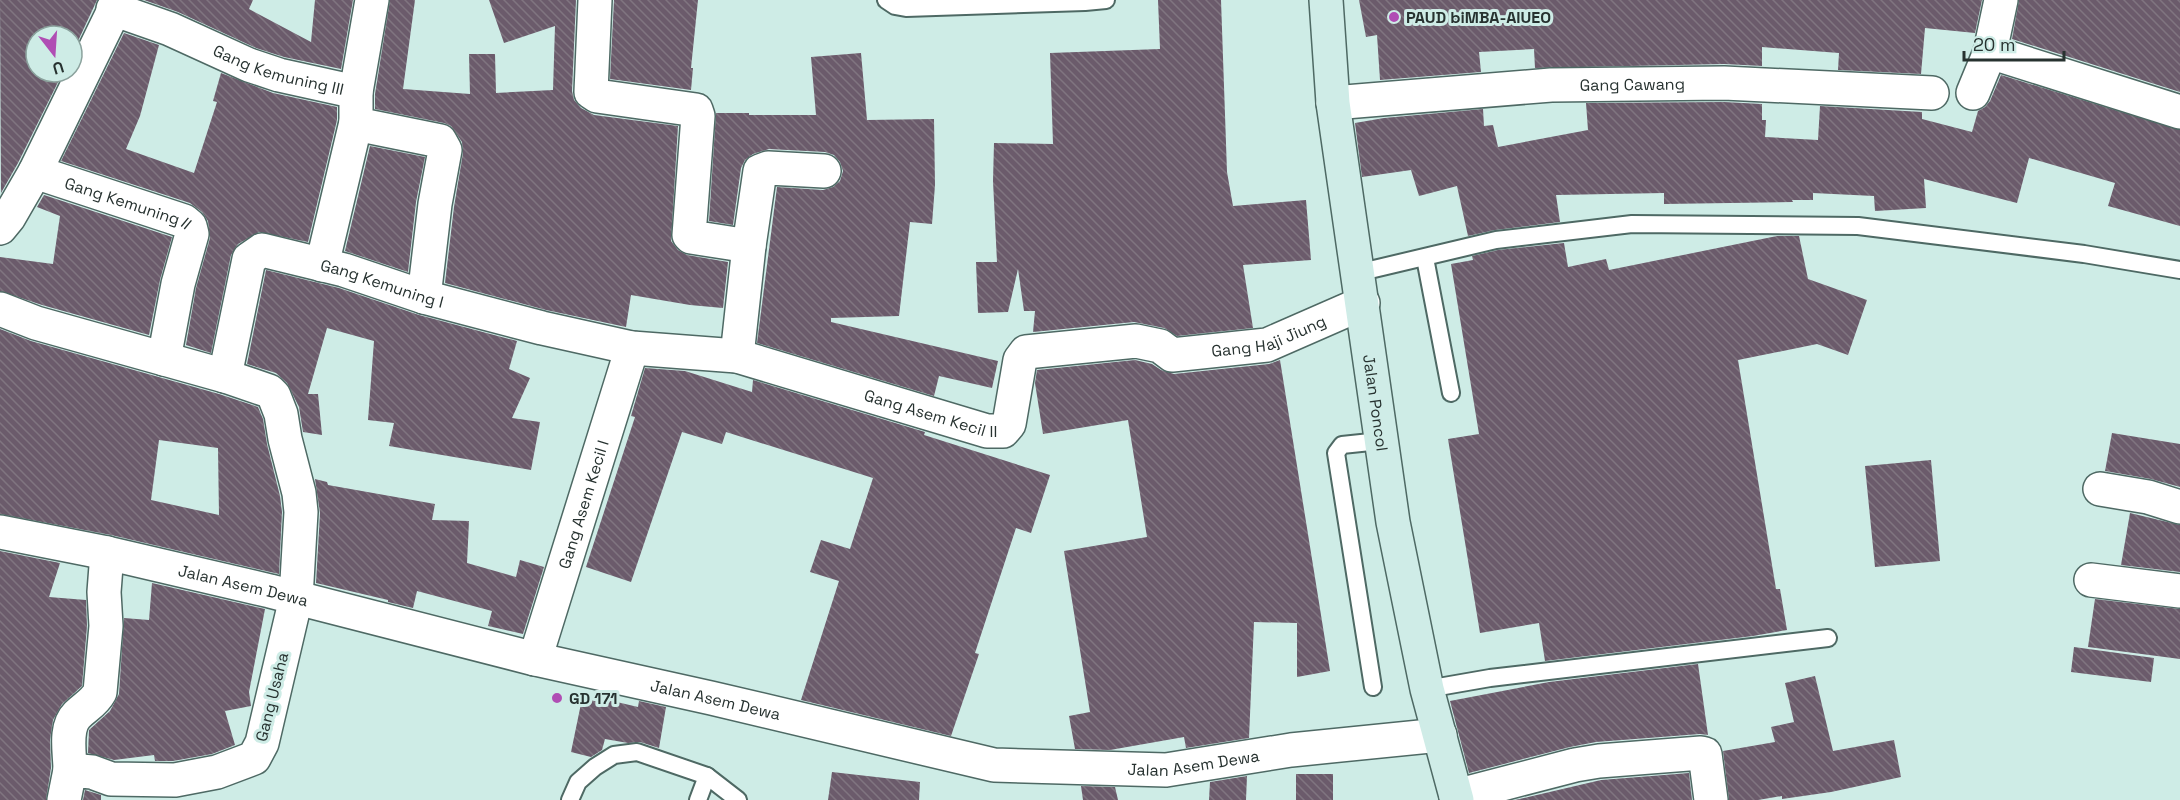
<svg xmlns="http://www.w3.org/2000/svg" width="2180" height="800" viewBox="0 0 2180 800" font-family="'Space Grotesk',sans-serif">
  <defs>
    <pattern id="building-back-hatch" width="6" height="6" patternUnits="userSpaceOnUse" patternTransform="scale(1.5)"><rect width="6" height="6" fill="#6b5b6b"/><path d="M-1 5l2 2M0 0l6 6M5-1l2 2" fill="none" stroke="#807580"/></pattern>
  </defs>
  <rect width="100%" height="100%" fill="#ceece6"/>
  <g fill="url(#building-back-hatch)" fill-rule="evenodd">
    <polygon points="0,0 97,0 72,54 72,36 36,36 36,72 63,72 18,163 1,193"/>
    <polygon points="144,0 253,0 249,9 311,42 315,0 353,0 341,69 284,57 256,48 178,12"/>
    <polygon points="390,0 415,0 403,89 470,94 469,54 495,54 496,93 553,90 555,26 504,43 489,0 576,0 572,91 574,100 581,108 594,115 678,126 671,241 678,250 687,255 728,262 723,308 690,305 631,295 626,327 546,310 445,283 454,207 463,153 462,142 451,126 444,123 375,109 375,94"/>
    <polygon points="614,0 698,0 691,68 693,68 691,90 610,79"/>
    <polygon points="1158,0 1221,0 1227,172 1233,206 1306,200 1311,260 1243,265 1253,328 1177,336 1164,328 1134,322 1033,332 1035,311 1024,311 1018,269 1008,312 978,313 976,262 997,262 993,181 994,143 1053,144 1050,53 1160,49"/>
    <polygon points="1359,0 1982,0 1975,33 1925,28 1921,74 1838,70 1839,53 1762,47 1762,66 1724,64 1535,68 1534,49 1479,52 1481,72 1380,80 1377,35 1366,37"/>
    <polygon points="2019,0 2180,0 2180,92 2012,39"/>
    <polygon points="124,33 159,45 140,116 126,149 194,173 217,102 213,101 221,73 273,93 337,107 337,120 308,242 259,232 238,244 231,255 211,353 186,345 196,288 210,238 208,221 202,212 190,203 61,161"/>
    <polygon points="861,53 867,120 934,119 935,185 932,224 910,222 899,316 831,318 831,322 998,361 992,388 939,376 934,396 757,343 777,187 823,190 833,187 840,181 843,171 840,162 834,155 825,152 769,149 753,154 745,160 741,168 733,225 709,221 716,113 749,113 749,115 816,115 811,57"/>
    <polygon points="2001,75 2180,130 2180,226 2108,206 2115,183 2029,158 2017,203 1924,179 1926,208 1875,211 1874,196 1813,193 1813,200 1792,200 1793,202 1664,204 1664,193 1556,195 1560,222 1495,230 1468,236 1457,186 1419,196 1411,170 1362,177 1355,123 1384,118 1483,109 1484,126 1493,125 1498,147 1588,130 1586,103 1724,102 1762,104 1762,120 1766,120 1765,137 1818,140 1820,106 1922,112 1922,119 1972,132 1978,111 1985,107 1990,101"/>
    <polygon points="370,146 425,157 416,202 408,272 345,251"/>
    <polygon points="44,195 172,237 160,280 149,335 42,305 0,291 0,257 53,264 60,216 37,207"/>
    <polygon points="1777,236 1799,236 1808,279 1867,300 1848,355 1817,344 1738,360 1776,589 1780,589 1787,630 1753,636 1545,661 1539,623 1480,633 1448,439 1479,434 1451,264 1473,260 1472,256 1498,250 1564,243 1568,267 1606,259 1609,270"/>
    <polygon points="266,270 339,288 419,315 517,341 509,369 530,378 512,418 540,422 531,470 389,446 394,423 368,420 374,341 327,328 308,394 318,394 322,435 303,432 299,407 287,383 276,373 247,364"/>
    <path d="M0 329 31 341 219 394 258 407 263 419 267 444 280 496 282 512 279 574 111 535 0 514ZM159 440 218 448 219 515 151 500Z"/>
    <polygon points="1135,360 1152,364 1161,370 1174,374 1269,364 1280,360 1330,671 1297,677 1297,623 1254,622 1249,738 1186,748 1184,737 1110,750 1075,749 1069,716 1090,712 1064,551 1147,537 1128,420 1043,434 1035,383 1037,370"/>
    <polygon points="645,368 685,371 752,392 753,380 925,432 924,435 1050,475 1031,533 1016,528 975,653 979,654 951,736 801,700 839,581 810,572 821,540 850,549 873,478 726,432 722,444 682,432 631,582 586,567 635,417 631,416"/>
    <polygon points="2112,433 2180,444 2180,487 2151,479 2105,471"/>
    <polygon points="1931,460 1940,561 1875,567 1865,466"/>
    <polygon points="315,479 327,482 328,485 435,504 432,520 469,521 467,563 516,577 520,560 544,567 523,634 488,626 492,611 417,591 413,608 388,602 388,600 316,583 320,513"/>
    <polygon points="2130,513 2180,525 2180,572 2121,565"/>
    <polygon points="0,551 60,563 49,597 86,600 87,626 82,686 62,704 53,720 50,740 51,768 46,800 0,800"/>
    <polygon points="152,583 265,609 249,692 251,706 225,711 235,745 212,754 173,761 155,761 154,755 114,760 88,753 89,730 110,711 119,694 124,618 149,620"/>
    <polygon points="2095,599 2180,609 2180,659 2088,647"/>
    <polygon points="2074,647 2154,658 2151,682 2071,672"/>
    <polygon points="1698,664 1708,735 1700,734 1596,742 1570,747 1469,773 1450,701 1549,682"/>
    <polygon points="1815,676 1833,751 1894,740 1901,777 1831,792 1782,799 1782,796 1758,800 1729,800 1723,751 1775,742 1771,727 1794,722 1785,683"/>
    <polygon points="583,694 638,707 639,701 666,707 659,748 640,742 628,743 605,739 602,750 591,757 571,752"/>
    <polygon points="832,772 920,782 919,800 828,800"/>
    <polygon points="1689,773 1692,800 1515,800 1601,780"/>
    <rect x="1296" y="774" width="37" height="26"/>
    <polygon points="1247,776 1246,800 1209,800 1210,782"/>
    <polygon points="1081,786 1115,787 1118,800 1083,800"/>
    <polygon points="85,790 101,795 101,800 83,800"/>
  </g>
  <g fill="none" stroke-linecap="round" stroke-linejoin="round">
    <g stroke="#4e6964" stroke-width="20">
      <g id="lane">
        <polyline points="886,0 895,6 906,8 1085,2 1106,0"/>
        <polyline points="1425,258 1451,393"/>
        <polyline points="1357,273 1496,240 1632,224 1858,226 2084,254 2180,270"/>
        <polyline points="1373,687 1336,453 1342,445 1380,441"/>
        <polyline points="1427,689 1490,678 1828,638"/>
        <polyline points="570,800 578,782 595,767 614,755 637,752 707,776 738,800"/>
        <polyline points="698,800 707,776"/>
      </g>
    </g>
    <g stroke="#4e6964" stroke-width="36">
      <g id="street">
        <polyline points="595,0 591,92 597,96 696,110 698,116 689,235 691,237 749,246"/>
        <path id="s1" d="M113 9 170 29 249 65 279 75 356 92V122L361 125 440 141 445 150 435 204 424 297"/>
        <polyline points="1990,52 2180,112"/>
        <polyline points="356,92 372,0"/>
        <polyline points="1973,93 1990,52 2001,0"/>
        <path id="s2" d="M1333 103 1551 85 1724 83 1932 93"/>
        <path id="s3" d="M35 172 184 221 190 226 192 234 178 284 164 359"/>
        <polyline points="0,228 9,217 35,172 119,0"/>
        <polyline points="322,265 356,122"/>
        <polyline points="0,309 36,323 225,376 269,391 274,396 281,414 285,439 299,493 301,512 296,598 262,743 254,758 217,772 175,780 111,779 92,772 70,770 64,800"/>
        <polyline points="737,356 749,246 760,171 768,168 824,171"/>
        <path id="s4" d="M225 376 249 259 262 250 344 270 424 297 542 328 632 348 737 356 987 431H1003L1009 424 1020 360 1026 352 1136 341 1160 346 1172 355 1267 345 1363 303"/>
        <polyline points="2100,489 2148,497 2180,507"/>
        <path id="s5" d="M0 532 107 553 270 591 535 659 711 698 994 765 1166 770 1291 750 1440 735"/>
        <polyline points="2091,580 2180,591"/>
        <path id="s6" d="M535 659 632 348"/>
        <path d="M70 770C70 753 64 728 77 715 86 706 94 703 100 692L106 626 104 592 107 553"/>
        <polyline points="1456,796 1575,765 1599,761 1701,753 1705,754 1711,800"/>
      </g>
    </g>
    <g stroke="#4e6964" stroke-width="36">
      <g id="secondary">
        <path id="s7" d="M1326 0 1333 103 1393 522 1427 689 1457 800"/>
      </g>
    </g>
    <use href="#lane" stroke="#fff" stroke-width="16"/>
    <use href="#street" stroke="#fff" stroke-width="33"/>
    <use href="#secondary" stroke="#cfece7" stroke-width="33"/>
  </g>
  <g fill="#b04db4" stroke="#ceece6" stroke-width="2">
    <circle cx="1394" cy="17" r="6"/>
    <circle cx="557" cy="698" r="6"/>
  </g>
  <g text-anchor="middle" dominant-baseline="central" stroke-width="6" stroke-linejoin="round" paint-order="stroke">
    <g font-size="16" font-weight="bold" fill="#273230" stroke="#ceece6" text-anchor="start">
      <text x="1406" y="17">PAUD biMBA-AIUEO</text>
      <text x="569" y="698">GD 171</text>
    </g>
    <g font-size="16" fill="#273230" stroke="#ceece6">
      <text stroke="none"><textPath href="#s1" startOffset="177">Gang Kemuning III</textPath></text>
      <text stroke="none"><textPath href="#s2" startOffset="300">Gang Cawang</textPath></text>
      <text stroke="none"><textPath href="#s3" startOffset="98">Gang Kemuning II</textPath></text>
      <text stroke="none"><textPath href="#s4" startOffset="260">Gang Kemuning I</textPath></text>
      <text stroke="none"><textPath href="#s4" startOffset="1234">Gang Haji Jiung</textPath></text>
      <text stroke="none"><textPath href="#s7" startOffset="406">Jalan Poncol</textPath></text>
      <text stroke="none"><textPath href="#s4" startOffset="826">Gang Asem Kecil II</textPath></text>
      <text stroke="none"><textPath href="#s6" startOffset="162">Gang Asem Kecil I</textPath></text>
      <text stroke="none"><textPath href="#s5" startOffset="249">Jalan Asem Dewa</textPath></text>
      <text transform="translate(272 697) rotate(-76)">Gang Usaha</text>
      <text stroke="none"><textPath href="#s5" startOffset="735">Jalan Asem Dewa</textPath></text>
      <text stroke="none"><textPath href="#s5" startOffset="1221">Jalan Asem Dewa</textPath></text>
    </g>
  </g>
  <g transform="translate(54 54) rotate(163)"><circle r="28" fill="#ceece6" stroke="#8ba29d" stroke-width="1.5"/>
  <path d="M0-4.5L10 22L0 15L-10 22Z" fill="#b04db4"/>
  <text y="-9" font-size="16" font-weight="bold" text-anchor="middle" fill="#273230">U</text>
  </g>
  <path d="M1964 51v9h100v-9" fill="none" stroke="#273230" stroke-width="3"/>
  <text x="1973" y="51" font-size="18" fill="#273230" stroke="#ceece6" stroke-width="4.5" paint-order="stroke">20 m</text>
</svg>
